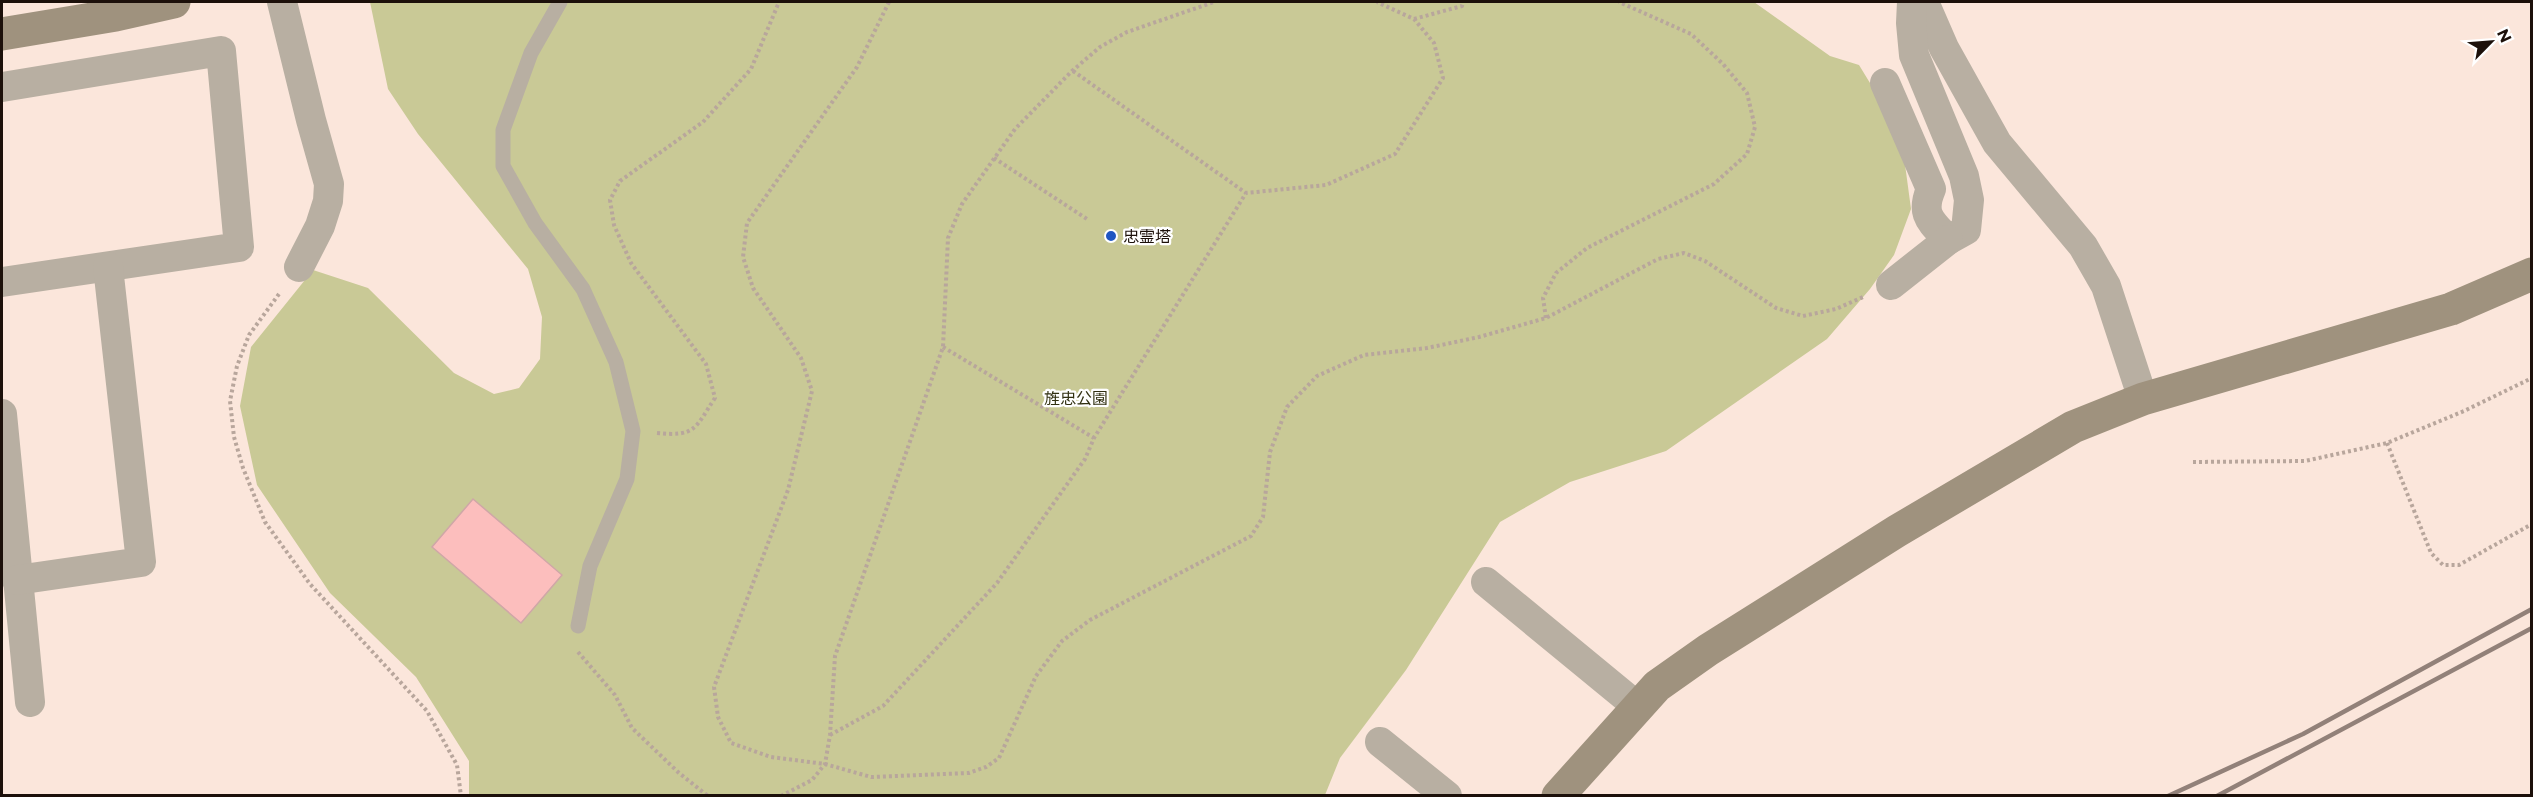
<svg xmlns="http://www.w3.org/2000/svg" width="2533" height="797" viewBox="0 0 2533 797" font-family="Montserrat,'Noto Sans JP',sans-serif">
  <rect width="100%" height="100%" fill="#fbe6db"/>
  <polygon fill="#c9c996" points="370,2 1754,2 1830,56 1859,65 1881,101 1904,157 1911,209 1894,255 1870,289 1827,339 1666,451 1570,482 1500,522 1406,670 1340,758 1325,795 469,795 469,761 416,677 330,593 257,485 240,406 251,347 313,270 368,288 454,373 494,394 519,388 540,359 542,317 528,269 418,134 388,89"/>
  <polygon fill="#fcbebd" stroke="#cfa7a7" stroke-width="1.5" points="473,499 562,575 521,623 432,547"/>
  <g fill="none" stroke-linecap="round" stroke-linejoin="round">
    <g stroke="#b8a69c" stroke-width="4" stroke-dasharray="3 3" stroke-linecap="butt">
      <polyline points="889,2 857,67 747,223 743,257 753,288 801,358 812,391 788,490 714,687 718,717 731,743 771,757 825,764 871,777 969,773 986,767 999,758 1036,676 1062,641 1090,620 1251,536 1263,517 1270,452 1287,407 1317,376 1364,355 1427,348 1479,337 1546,318 1658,259 1684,253 1705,261 1776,308 1803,316 1836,309 1863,297"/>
      <polyline points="1414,19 1462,6 1463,2"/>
      <polyline points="1073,71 1246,193"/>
      <polyline points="994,158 1087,219"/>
      <polyline points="279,294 249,335 237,366 230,401 234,437 243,468 265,522 310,584 427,711 457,765 461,796"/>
      <polyline points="1546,318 1543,298 1556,273 1587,248 1714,184 1747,154 1755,127 1747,93 1723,64 1691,34 1619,2"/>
      <polyline points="943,347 1094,438"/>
      <path d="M657 433C696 437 695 428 715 398L706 364 631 263 614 225 610 200 620 181 703 122 751 69 779 2"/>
      <polyline points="2387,443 2431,553 2443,565 2459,565 2532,524"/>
      <polyline points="2193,462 2305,461 2387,443 2464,411 2532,378"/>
      <polyline points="578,652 615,695 632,728 679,773 708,796"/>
      <polyline points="830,735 883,706 997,583 1085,459 1094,438 1246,193 1326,185 1395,154 1443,78 1434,43 1414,19 1377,2"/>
      <polyline points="781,796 812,780 825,764 830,735 835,656 943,347 948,238 962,204 1015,129 1072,71 1100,47 1127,32 1214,2"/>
    </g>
    <polyline stroke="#b8afa2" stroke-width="15" points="560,2 531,53 503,130 503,166 535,223 583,289 616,362 633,431 627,479 590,566 578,626"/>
    <g stroke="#b8afa2" stroke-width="30">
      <polyline points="282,2 311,120 329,184 328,201 320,226 299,267"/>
      <polyline points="1924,2 1944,48 1997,143 2083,246 2106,286 2143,399"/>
      <path d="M1885 83 1931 189C1920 215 1931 221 1948 240L1966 230 1969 200 1964 176 1914 55 1911 23 1912 2"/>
      <polyline points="2,87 221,51 239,247 2,282"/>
      <polyline points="1891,285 1948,240"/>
      <polyline points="2,414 30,702"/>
      <polyline points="17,580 141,562 108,267"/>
      <polyline points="1486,582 1638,707"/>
      <polyline points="1380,742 1447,796"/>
    </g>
    <g stroke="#9f927e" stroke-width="33">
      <polyline points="2,34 116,15 174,2"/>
      <polyline points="1558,796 1657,686 1708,650 1897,531 2073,427 2143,399 2451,309 2532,274"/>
    </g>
    <g stroke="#928179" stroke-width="4.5">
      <polyline points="2168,796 2303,734 2532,609"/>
      <polyline points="2217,796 2532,628"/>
    </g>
  </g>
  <circle fill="#1f56c2" stroke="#fff" stroke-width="2" cx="1111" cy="236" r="6"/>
  <g text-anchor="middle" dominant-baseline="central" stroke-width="4.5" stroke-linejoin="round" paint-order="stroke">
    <g font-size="16" fill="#1c100a" stroke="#fff" text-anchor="start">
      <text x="1123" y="236">忠霊塔</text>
    </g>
    <g font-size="16" fill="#313011" stroke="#fff">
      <text x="1076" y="398">旌忠公園</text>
    </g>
  </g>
  <rect width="2533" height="797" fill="none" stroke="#1c100a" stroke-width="6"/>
  <g transform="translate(2491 42) rotate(65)" stroke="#ffffff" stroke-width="4.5" paint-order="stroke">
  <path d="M0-4.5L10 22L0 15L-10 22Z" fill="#1c100a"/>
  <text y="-9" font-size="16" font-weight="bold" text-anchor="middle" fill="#1c100a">N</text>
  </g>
</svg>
